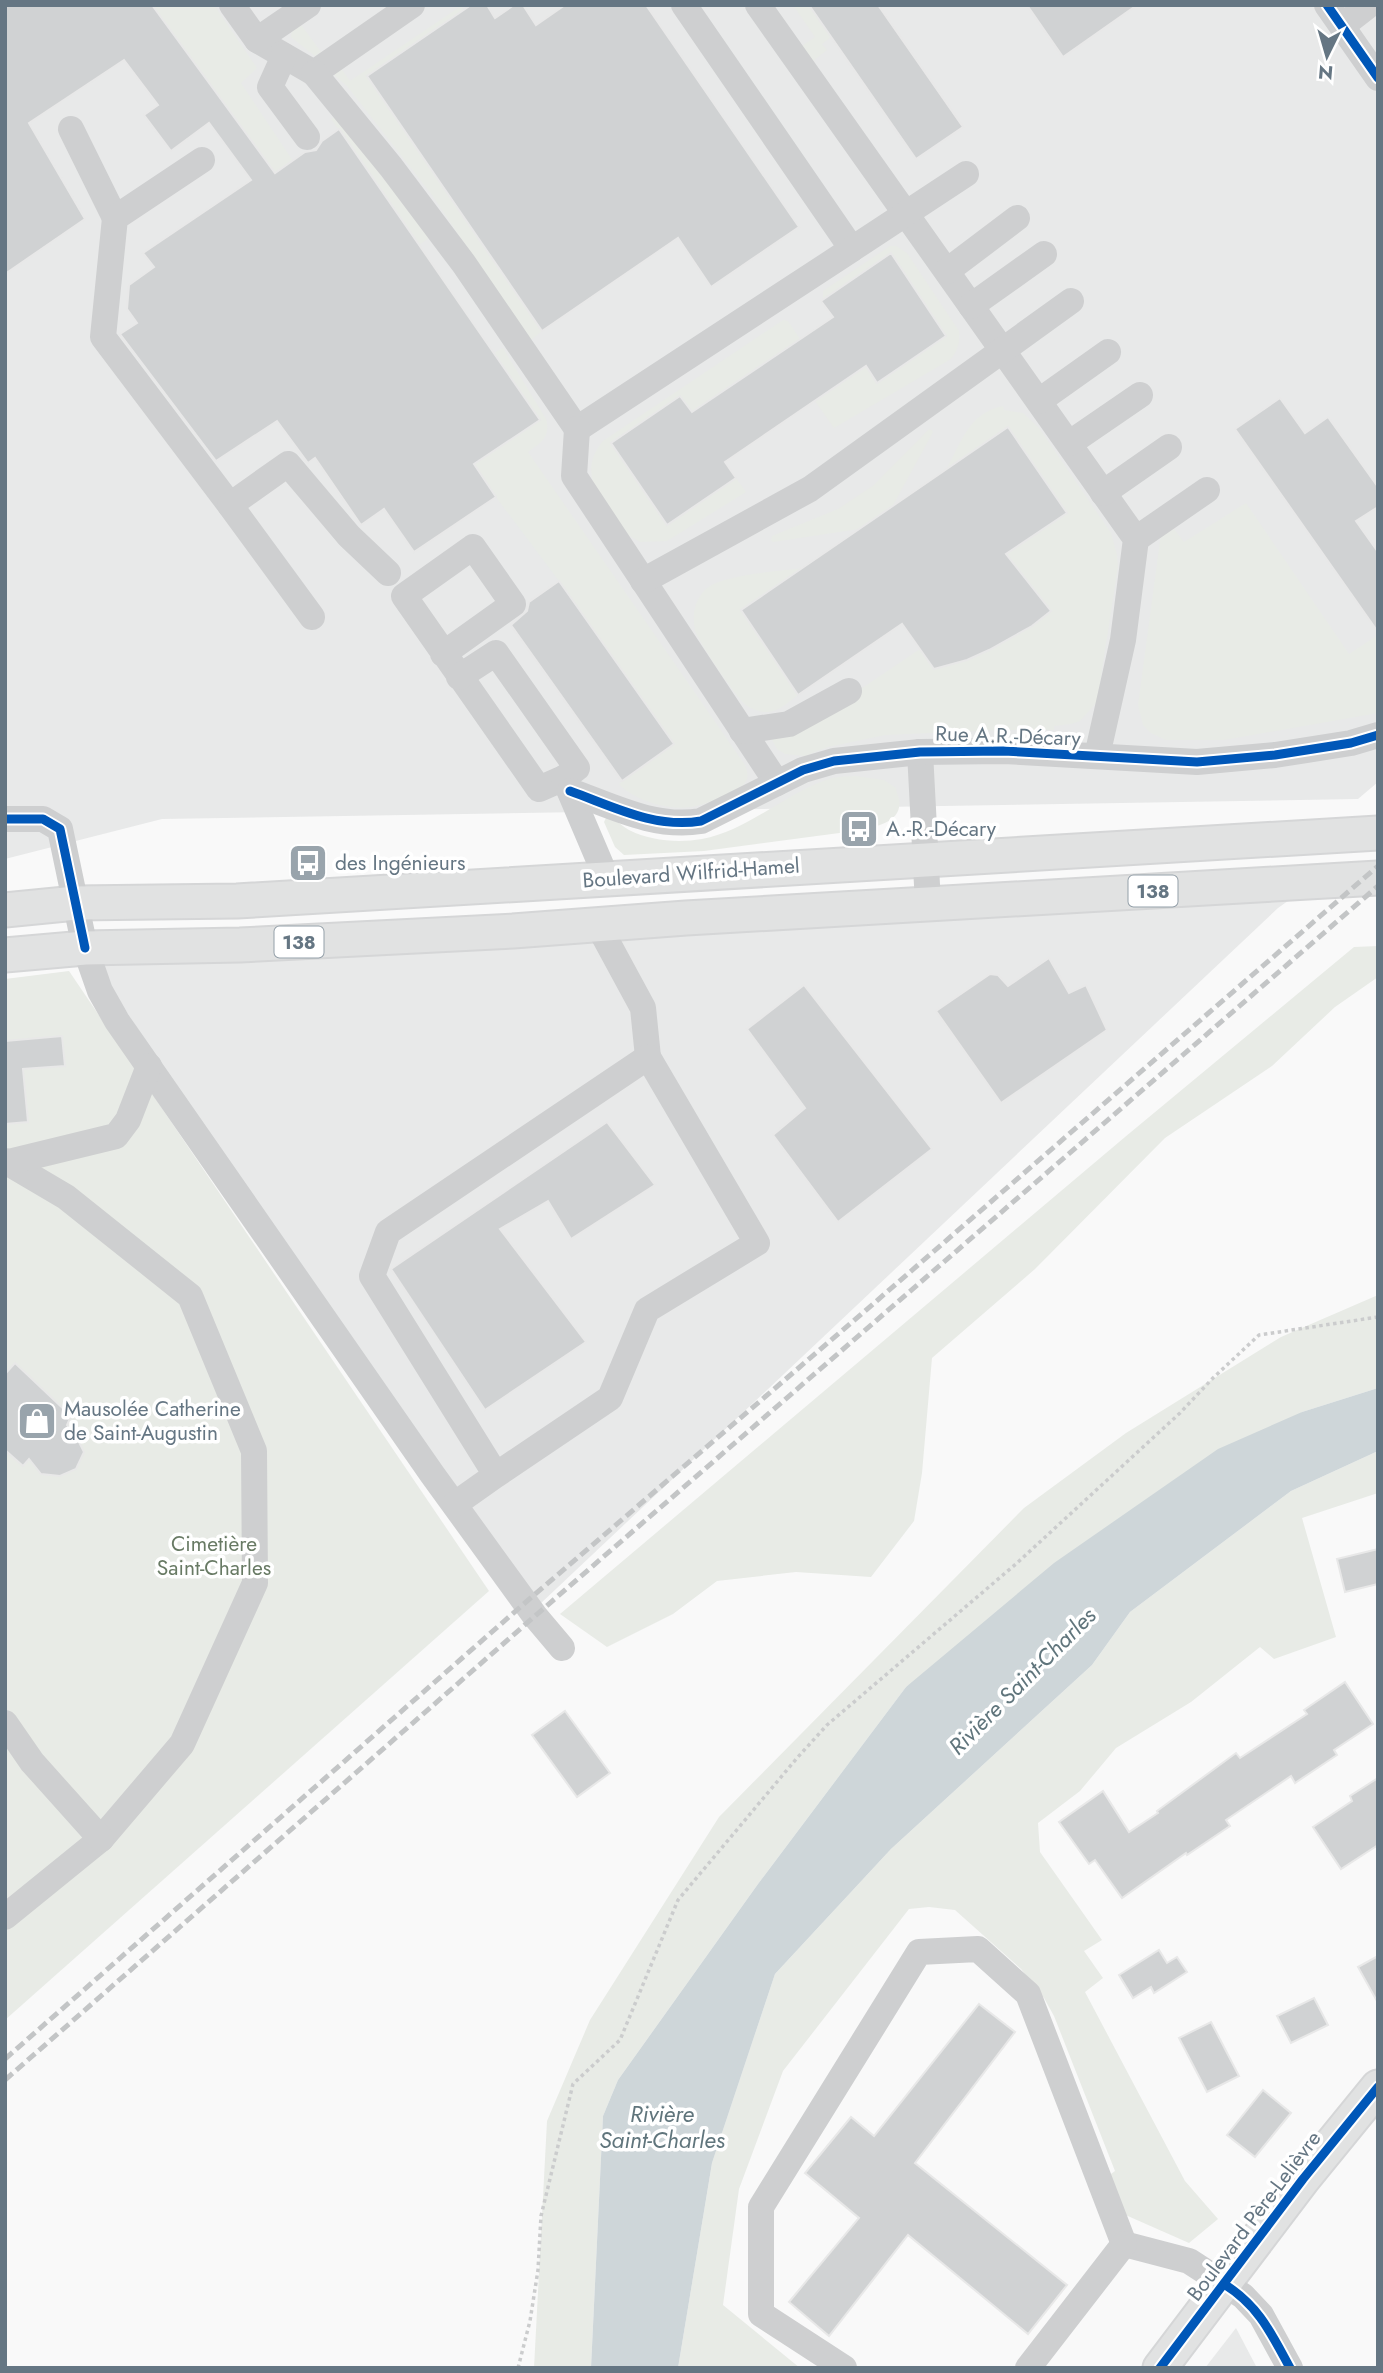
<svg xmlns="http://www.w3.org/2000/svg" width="1383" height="2373" viewBox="0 0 1383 2373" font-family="Jost,sans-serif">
  <rect width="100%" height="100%" fill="#f9f9f9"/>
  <g fill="#e8e9e9">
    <polygon points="5,5 1378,5 1378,782 1358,799 162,819 5,859"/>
    <polygon points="1315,882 1278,908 539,1605 432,1474 85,949"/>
    <polygon points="1236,2328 1257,2368 1205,2368"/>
  </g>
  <g fill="#e8ebe6">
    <path d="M152 5H214L257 68 241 83 293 161 539 419 494 353 503 348 546 419C551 437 541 443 528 452L745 765C747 770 749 776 746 781 742 791 702 806 691 807 670 811 633 800 619 784L674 744 559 581 496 497 303 212Z"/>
    <polygon points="793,5 809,5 831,37 822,44 827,50 813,61 802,46 815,37"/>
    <polygon points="461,6 463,10 367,77 542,331 530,341 432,195 347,86 335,76 334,70 340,67 350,81"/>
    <polygon points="299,26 302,26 321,52 315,56 291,37 292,30"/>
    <polygon points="336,116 429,238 419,245 331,119"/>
    <path d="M890 246H896L907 253 959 331C960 342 958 350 951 359L834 428 815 401 866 366 878 383 946 336 891 254 824 299 823 297V291Z"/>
    <path d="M783 320 788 321 800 339 692 412 680 396 611 443 667 525 736 478 746 492 667 541 640 542 625 533C605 502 574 476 603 441Z"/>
    <path d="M1003 406 1004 410 1023 413 1039 428 1111 533 1117 555 1118 566 1097 702 1080 721 1071 724 1054 726V730H1000L885 735 828 747 805 756 785 754 777 749 771 738 818 718 920 649 934 669C970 659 1000 646 1032 626L1000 559 1067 513 1009 428 946 470C962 441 969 413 1003 406Z"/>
    <polygon points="929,429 933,431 932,434 892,507 859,529 773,542 771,540 772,536 838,509 874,485"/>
    <polygon points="1246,503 1349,654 1378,635 1378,713 1224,740 1166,740 1151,733 1143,725 1138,705 1160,541 1161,536 1174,529 1184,542"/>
    <path d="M803 568 742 611 798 695C790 701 777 713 766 712 760 712 751 709 746 705 736 697 698 641 695 630 692 616 694 601 705 590 719 575 780 571 803 568Z"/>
    <path d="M855 776 884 780 896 788C896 792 898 795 899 799 903 822 877 826 862 830L704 851 624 855 615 847 604 822 606 818C616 818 620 825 629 830 651 841 678 843 702 839 747 831 786 793 829 779 837 776 847 777 855 776Z"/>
    <polygon points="1378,946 1378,977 1335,1007 1272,1066 1165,1138 1035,1269 932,1358 922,1473 914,1521 871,1577 796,1572 717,1581 673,1614 607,1647 560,1614 1125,1137 1354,947"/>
    <polygon points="69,971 489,1591 5,2020 5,979"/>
    <polygon points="1378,1295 1378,1388 1302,1412 906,1687 758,1884 618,2080 603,2116 591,2368 534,2368 547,2121 590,2020 719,1817 1024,1508 1126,1433 1281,1337"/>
    <polygon points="1378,1451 1378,1493 1302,1518 1336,1637 1274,1659 1260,1647 1191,1702 1116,1748 1080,1791 1038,1823 1040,1852 1102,1940 1084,1951 1103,1978 1085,1992 1185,2181 1218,2219 1189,2243 1121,2213 1101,2181 1115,2171 1054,2016 1044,1998 1021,1969 955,1910 929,1907 909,1909 783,2071 739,2189 723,2305 800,2368 678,2368 712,2163 775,1974 891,1849 1092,1665 1130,1612 1291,1491"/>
  </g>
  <polygon fill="#ced6d9" points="1378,1388 1378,1451 1291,1491 1130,1612 1092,1665 891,1849 775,1974 712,2163 678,2368 591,2368 603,2116 618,2080 758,1884 906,1687 1054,1563 1218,1449 1302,1412"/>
  <g fill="#d0d2d3" stroke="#e8e8e8" stroke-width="2">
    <polygon points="5,5 152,5 275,173 305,152 316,150 322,141 339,129 540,420 474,464 496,497 414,552 384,509 361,525 315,458 308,463 277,421 216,461 120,334 137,323 127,309 129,285 154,267 143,253 251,180 209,123 171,151 144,115 158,105 124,60 29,123 85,219 5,274"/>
    <polygon points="471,5 487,5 495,18 514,5 523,5 536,25 565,5 646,5 799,227 711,287 678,238 542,331 367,76"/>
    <polygon points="809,5 878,5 963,127 916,159"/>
    <polygon points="1027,5 1137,5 1063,57"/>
    <polygon points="891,253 946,336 877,383 866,366 725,462 736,478 667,525 611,443 680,396 692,412 833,317 821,301"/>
    <polygon points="1280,398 1305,433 1328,417 1378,487 1378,507 1356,521 1378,552 1378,632 1235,429"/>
    <polygon points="1008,427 1067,513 1006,554 1051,611 1032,626 989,650 967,660 934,669 902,624 798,695 741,610"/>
    <polygon points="559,581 674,744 622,781 511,625 527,611 529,602"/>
    <polygon points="1049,958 1069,993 1086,985 1107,1030 1001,1103 936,1011 990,974 998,975 1008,986"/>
    <polygon points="804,985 932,1149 838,1222 773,1135 805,1108 747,1029"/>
    <polygon points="62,1036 65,1066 23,1069 28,1122 5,1124 5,1041"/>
    <polygon points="607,1122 655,1185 571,1239 548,1201 500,1229 586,1342 485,1410 391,1269"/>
    <polygon points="15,1363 71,1416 67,1425 77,1438 84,1452 76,1469 60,1476 41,1474 29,1459 23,1466 5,1450 5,1374"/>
    <polygon points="1378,1549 1378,1584 1345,1592 1337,1559"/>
    <polygon points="1345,1682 1373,1724 1334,1750 1337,1755 1295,1783 1291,1776 1226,1820 1230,1826 1187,1855 1186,1853 1122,1898 1095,1860 1089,1864 1059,1822 1103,1791 1129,1832 1158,1813 1157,1811 1236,1753 1240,1758 1307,1714 1304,1710"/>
    <polygon points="565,1711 610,1773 577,1797 532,1735"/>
    <polygon points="1378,1778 1378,1845 1341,1869 1313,1827 1352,1801 1350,1796"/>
    <polygon points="1159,1950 1167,1963 1177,1957 1187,1972 1154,1993 1151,1987 1133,1998 1119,1975"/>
    <polygon points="1378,1956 1378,2003 1358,1967"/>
    <polygon points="1314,1998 1328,2025 1291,2043 1277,2016"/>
    <polygon points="979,2004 1015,2032 915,2163 1067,2285 1028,2334 908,2235 829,2336 789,2302 859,2218 805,2173 851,2117 874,2136"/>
    <polygon points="1211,2022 1239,2076 1207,2092 1179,2038"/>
    <polygon points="1263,2090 1291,2113 1255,2157 1227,2135"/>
  </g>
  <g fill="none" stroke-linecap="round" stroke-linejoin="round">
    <g stroke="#d5d6d7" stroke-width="37">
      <g id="major">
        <polyline points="5,910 76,903 237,901 1378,833"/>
        <polyline points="5,955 85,948 240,945 513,931 686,918 1378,878"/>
        <polyline points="1160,2368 1303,2179 1378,2087"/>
      </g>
    </g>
    <polyline stroke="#cbcccd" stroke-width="3.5" stroke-dasharray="3.5 3.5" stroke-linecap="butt" points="518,2368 530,2321 538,2270 541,2216 573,2084 620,2040 678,1900 797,1758 827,1725 1017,1563 1180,1413 1213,1378 1259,1335 1378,1317"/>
    <g stroke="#cecfd0" stroke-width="26">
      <polyline points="232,5 257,40 314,73 412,5"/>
      <polyline points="758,5 1136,539 1123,640 1097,756"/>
      <polyline points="1327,5 1378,78"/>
      <polyline points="1342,26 1369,5"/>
      <polyline points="257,40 308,5"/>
      <polyline points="284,56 270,87 307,137"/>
      <polyline points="314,73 391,167 464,264 577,429 852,249 684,5"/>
      <polyline points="71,129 115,218"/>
      <polyline points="202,160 115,218 103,337 230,505"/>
      <polyline points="852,249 966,174"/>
      <polyline points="947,271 1017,218"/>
      <polyline points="971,306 1044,254"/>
      <polyline points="1039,401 1108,352"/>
      <polyline points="577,429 574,476 777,783"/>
      <polyline points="1070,443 1140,395"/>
      <polyline points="1103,493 1169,447"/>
      <polyline points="1136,539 1207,490"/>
      <polyline points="643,581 810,489 1071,301"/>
      <polyline points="312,617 230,505 288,464 349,536 388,573"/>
      <polyline points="443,654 513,604 473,547 404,596 539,789 564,778 607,879"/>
      <polyline points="459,677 496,653 577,768 564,778"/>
      <polyline points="742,731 789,724 849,691"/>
      <polyline points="920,752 928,904"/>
      <path d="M570 791C612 806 655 829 701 821L803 770 834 761 920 752 1004 751 1197 762 1275 755 1351 743 1378 735"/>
      <polyline points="5,819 43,819 60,829 85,948 100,991 117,1021 432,1474 535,1616 562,1648"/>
      <polyline points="598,925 643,1008 648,1057"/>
      <polyline points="5,1161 66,1197 190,1296 254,1451 255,1583 182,1744 101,1839 5,1917"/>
      <polyline points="5,1163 116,1136 128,1120 149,1066"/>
      <polyline points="455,1504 496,1475 372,1276 388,1232 648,1057 757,1243 647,1310 610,1398 496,1475"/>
      <polyline points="5,1723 32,1762 101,1839"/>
      <polyline points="1124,2244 1189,2261 1243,2296 1261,2315 1290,2368"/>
      <polyline points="844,2368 761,2314 761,2207 919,1952 978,1949 1028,1994 1124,2244"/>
      <polyline points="1028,2368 1124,2244"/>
    </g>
    <use href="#major" stroke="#e1e2e2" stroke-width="33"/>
    <g stroke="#c3c5c6" stroke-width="5" stroke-dasharray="10 5" stroke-linecap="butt">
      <polyline points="5,2059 526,1602 865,1311 1378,866"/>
      <polyline points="5,2080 535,1616 1378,886"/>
    </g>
    <g stroke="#fff" stroke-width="13">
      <g id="cycleway">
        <polyline points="1327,5 1378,78"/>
        <path d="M570 791C612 806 655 829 701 821L803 770 834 761 920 752 1004 751 1197 762 1275 755 1351 743 1378 735"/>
        <polyline points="5,819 43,819 60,829 85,948"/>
        <path d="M1224 2284C1259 2306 1271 2333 1290 2368"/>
        <polyline points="1160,2368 1303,2179 1378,2087"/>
      </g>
    </g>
    <use href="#cycleway" stroke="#0057b8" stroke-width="9"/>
  </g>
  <defs>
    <g id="bus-square" transform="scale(2.0125)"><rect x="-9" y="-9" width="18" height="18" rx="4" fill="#99a4ac" stroke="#fff"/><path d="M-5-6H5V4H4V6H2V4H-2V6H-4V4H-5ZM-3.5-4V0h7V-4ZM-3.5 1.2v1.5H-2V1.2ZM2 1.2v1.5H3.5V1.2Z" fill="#fff"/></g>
    <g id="shop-square" transform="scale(2.0125)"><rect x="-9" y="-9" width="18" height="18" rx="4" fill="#99a4ac" stroke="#fff"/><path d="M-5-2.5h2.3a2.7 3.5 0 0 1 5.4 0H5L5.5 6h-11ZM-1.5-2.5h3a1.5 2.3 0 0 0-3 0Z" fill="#fff"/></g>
  </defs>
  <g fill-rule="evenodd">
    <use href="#bus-square" x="859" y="829"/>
    <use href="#bus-square" x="308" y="863"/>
    <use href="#shop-square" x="37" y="1421"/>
  </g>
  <g text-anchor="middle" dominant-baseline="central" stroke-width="7" stroke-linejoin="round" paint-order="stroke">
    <g fill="#fff" stroke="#939fa8" stroke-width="2">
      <rect x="1128.5" y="875.5" width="49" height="31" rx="5"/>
      <rect x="274.5" y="926.5" width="49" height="31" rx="5"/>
    </g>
    <g font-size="19" font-weight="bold" fill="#657683">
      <text x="1153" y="891">138</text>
      <text x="299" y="942">138</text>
    </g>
    <g font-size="21" fill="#657683" stroke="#fff">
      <text transform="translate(1008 736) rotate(2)">Rue A.R.-Décary</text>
      <text transform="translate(691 873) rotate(-4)">Boulevard Wilfrid-Hamel</text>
      <text transform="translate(1254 2216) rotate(-53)">Boulevard Père-Lelièvre</text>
    </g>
    <g font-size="21" fill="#657683" stroke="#fff" text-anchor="start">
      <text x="886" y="829">A.-R.-Décary</text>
      <text x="335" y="863">des Ingénieurs</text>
      <text x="64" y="1409">Mausolée Catherine<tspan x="64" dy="24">de Saint-Augustin</tspan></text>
    </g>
    <g font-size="21" fill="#687a64" stroke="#fff">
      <text x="214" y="1544">Cimetière<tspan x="214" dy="24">Saint-Charles</tspan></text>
    </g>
    <g font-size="23" font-style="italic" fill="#60757c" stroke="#fff">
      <text transform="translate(1022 1681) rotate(-45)">Rivière Saint-Charles</text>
      <text x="662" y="2114">Rivière<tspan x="662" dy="26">Saint-Charles</tspan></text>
    </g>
  </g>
  <rect width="1383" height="2373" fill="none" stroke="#657683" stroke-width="14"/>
  <g transform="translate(1327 56) rotate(185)" stroke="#ffffff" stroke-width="5" paint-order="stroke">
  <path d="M0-5L12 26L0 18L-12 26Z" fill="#657683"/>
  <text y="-10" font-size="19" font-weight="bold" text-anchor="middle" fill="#657683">N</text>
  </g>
</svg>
